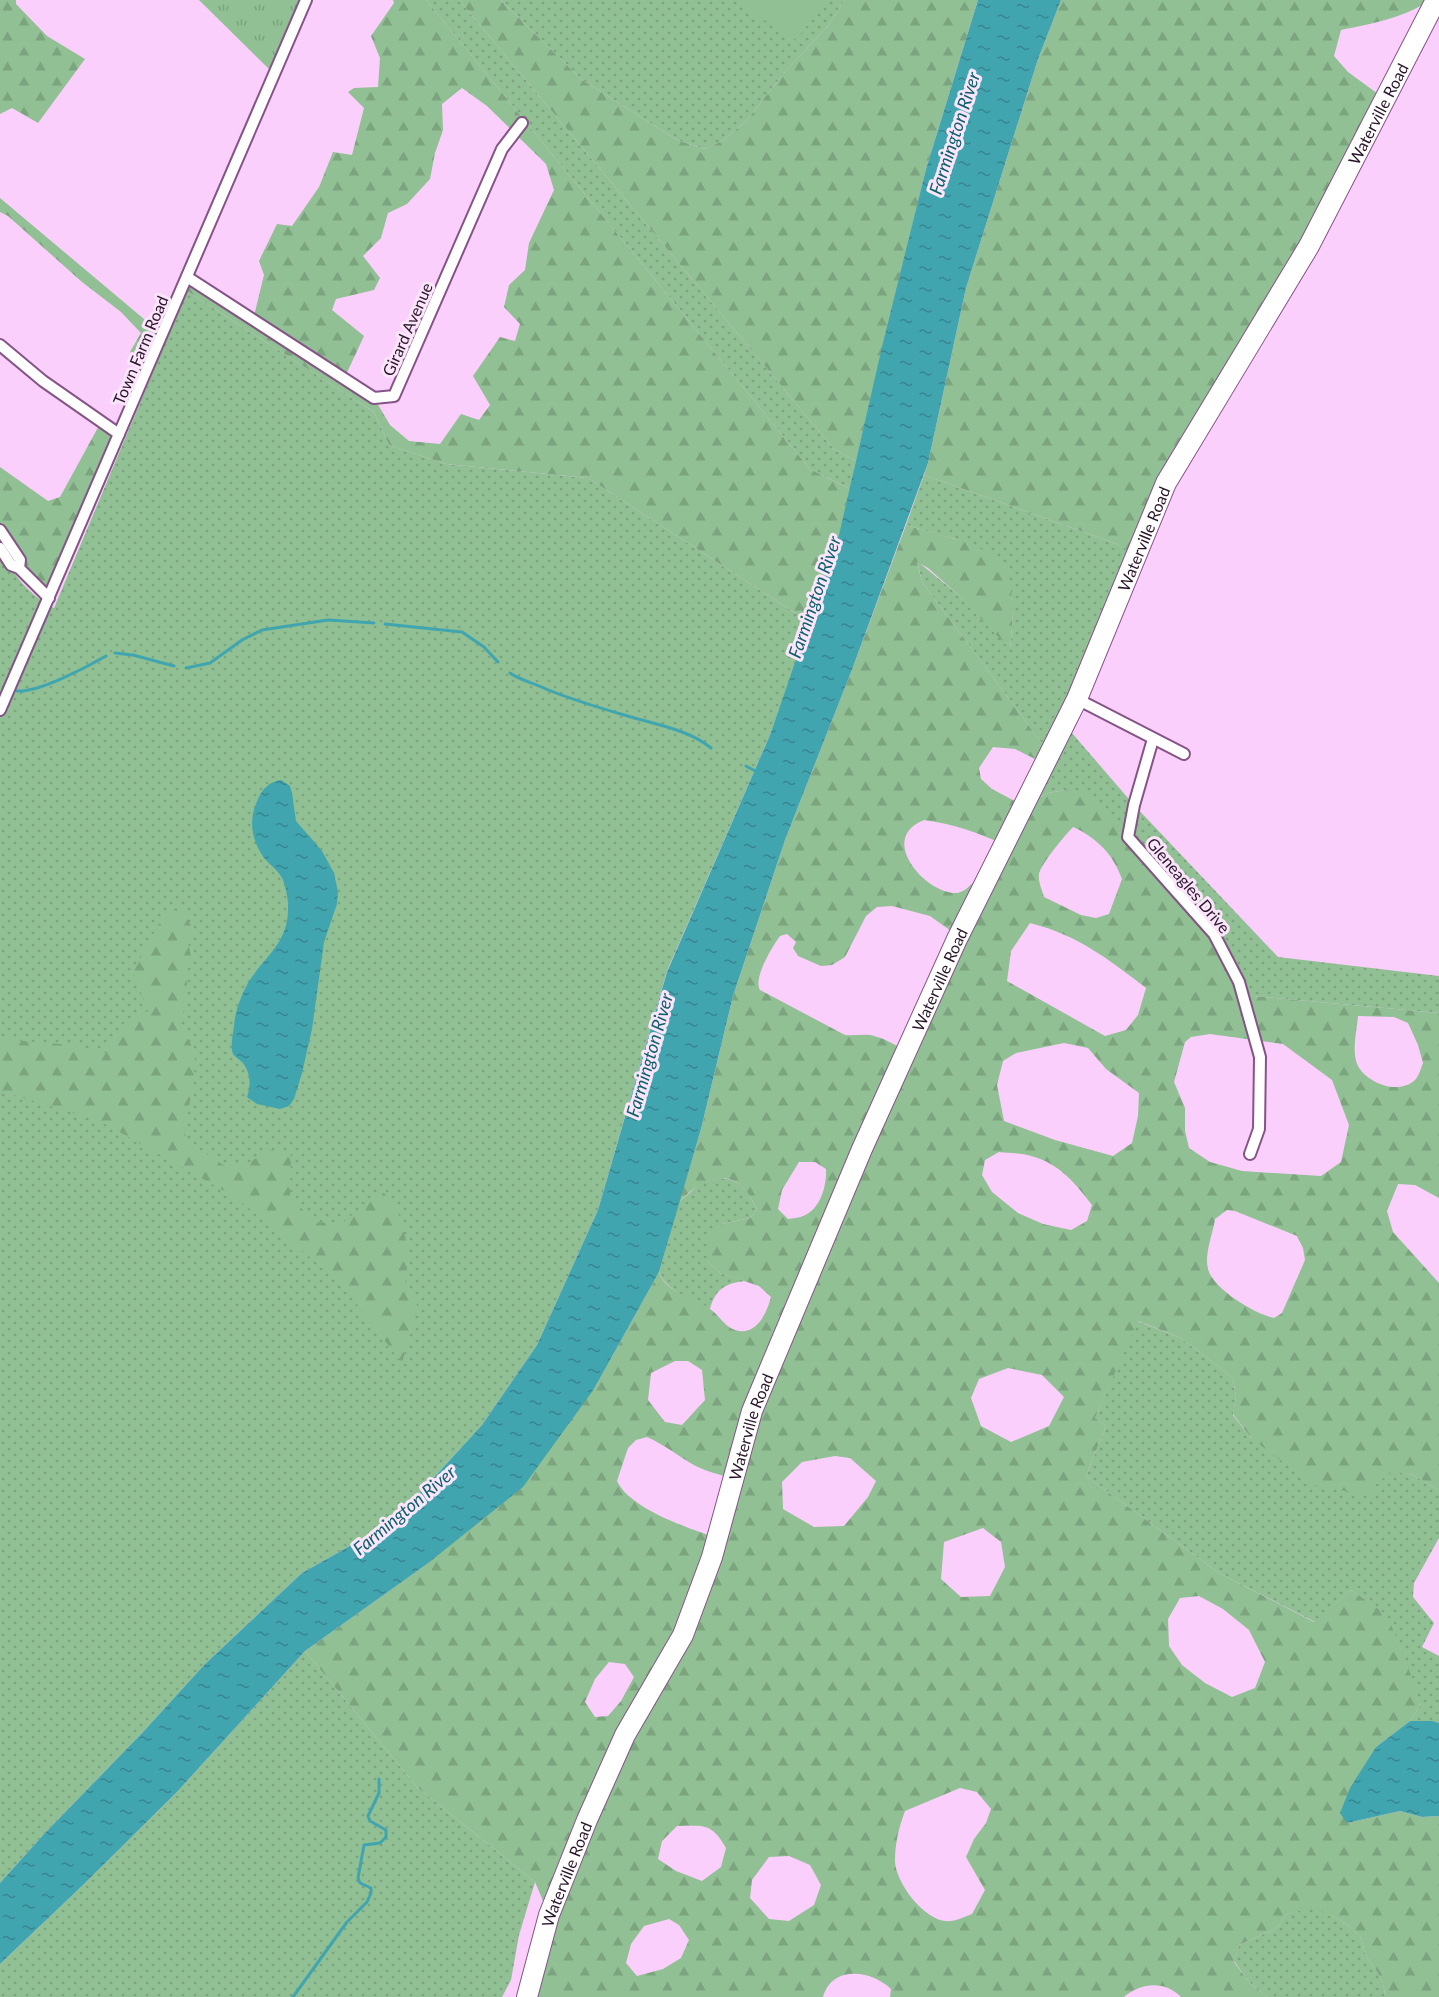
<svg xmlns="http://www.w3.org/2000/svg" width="1439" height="1997" viewBox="0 0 1439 1997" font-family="Lato,sans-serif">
  <defs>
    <pattern id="grass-dots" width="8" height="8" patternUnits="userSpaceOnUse" patternTransform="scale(1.5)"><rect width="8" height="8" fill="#90c093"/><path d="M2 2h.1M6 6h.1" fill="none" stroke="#7ca47f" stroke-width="1.8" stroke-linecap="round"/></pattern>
    <pattern id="forest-firs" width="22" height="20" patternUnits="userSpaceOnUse" patternTransform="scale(1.5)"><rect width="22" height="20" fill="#90c093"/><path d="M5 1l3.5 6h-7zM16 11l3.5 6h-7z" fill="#7ca47f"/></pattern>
    <pattern id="park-tufts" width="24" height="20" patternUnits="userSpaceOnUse" patternTransform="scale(1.5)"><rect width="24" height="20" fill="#90c093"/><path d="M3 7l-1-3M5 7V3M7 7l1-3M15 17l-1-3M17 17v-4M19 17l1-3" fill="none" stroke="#7ca47f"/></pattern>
    <pattern id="water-ripples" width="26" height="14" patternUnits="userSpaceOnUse" patternTransform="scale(1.5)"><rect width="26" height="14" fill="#41a5b0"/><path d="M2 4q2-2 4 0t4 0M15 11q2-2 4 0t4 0" fill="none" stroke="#36858f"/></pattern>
  </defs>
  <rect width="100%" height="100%" fill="#fbcffb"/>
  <g fill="url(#grass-dots)">
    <polygon points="426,0 459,0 834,449 856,461 850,489 810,469"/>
    <polygon points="501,0 845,0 827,27 784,73 747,120 724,140 705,149 677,140 581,79"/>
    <path d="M187 291 374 412 389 445 446 464 588 478 792 611 811 620 770 735 667 971 598 1210 537 1345 482 1425 394 1521 302 1573 205 1664 143 1732 44 1834 0 1883V552C14 575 30 596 54 608Z"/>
    <path d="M924 475 1117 544 1125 548 1129 556 1065 725 1134 805 1278 957 1439 976V1013L1243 995 1066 790 1048 793 1035 800 1050 754 922 582 917 561 955 592 1010 648C1014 621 1013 593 1005 567L955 539 906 525Z"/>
    <path d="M718 1178C740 1178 749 1192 757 1210L750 1218 722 1224 707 1236V1261L720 1273 745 1281C725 1283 715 1290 710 1309 693 1300 666 1291 659 1272L679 1202 701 1183Z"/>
    <polygon points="1137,1321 1181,1338 1233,1378 1236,1397 1233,1415 1251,1438 1374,1486 1391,1470 1413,1475 1439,1490 1439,1538 1414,1583 1413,1597 1434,1623 1422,1647 1439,1656 1439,1723 1433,1721 1410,1721 1420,1706 1387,1616 1351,1590 1315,1622 1219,1573 1086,1476 1106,1426 1095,1418"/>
    <polygon points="305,1651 417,1787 535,1882 519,1935 511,1980 502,1997 0,1997 0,1964 81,1887 177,1792"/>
    <path d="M1312 1906C1329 1914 1348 1922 1360 1937 1364 1943 1363 1953 1368 1959 1377 1972 1385 1981 1385 1997H1267L1250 1983 1234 1961 1239 1945 1277 1928 1286 1915Z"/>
  </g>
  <g fill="url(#forest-firs)" fill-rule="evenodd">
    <polygon points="0,0 16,0 16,4 47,36 85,59 38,123 12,108 0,114"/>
    <path d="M393 0H426L810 469 850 489 840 535 811 620 792 611 588 478 446 464 389 445 374 412 187 291V277L253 320 264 275 259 261 277 224 292 226 319 187 333 152 352 155 364 108 348 92 354 88 378 87 380 58 371 36 394 3ZM462 88 487 106 546 164 554 190 529 243 525 270 509 285 504 307 520 324 515 341 500 337 473 376 490 405 479 420 461 414 440 444 409 441 390 425 374 398 344 379 364 336 332 310 336 299 374 290 380 278 363 256 381 238 388 213 407 204 430 179 435 153 443 130 442 104Z"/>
    <polygon points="459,0 501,0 581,79 677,140 705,149 724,140 747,120 784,73 827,27 845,0 978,0 926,169 856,461 834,449"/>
    <path d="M1061 0H1430C1404 18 1371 24 1341 30L1334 56 1348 72 1385 99 1129 556 1125 549 1117 544 924 475 928 463 966 288 1038 59Z"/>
    <polygon points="0,198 163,335 149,367 130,352 141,333 121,312 82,282 8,216 0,212"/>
    <polygon points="101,422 119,434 49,598 19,568 0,530 0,467 48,501 60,497"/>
    <path d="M906 525C932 533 988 544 1004 566 1015 581 1013 630 1010 649L955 592 928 568 917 562 922 582 1050 754 1045 764 1015 749 993 747 979 768 981 779 992 789 1024 806 1048 793 1066 790 1080 791 1090 798 1128 837 1214 934 1243 995 1439 1013V1198L1415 1185 1398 1184 1387 1211 1393 1232 1439 1283V1490L1413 1475 1392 1471 1374 1486 1371 1496 1314 1485 1251 1438 1233 1414 1236 1397 1233 1378 1181 1338 1138 1321 1095 1418 1106 1426 1086 1476 1219 1573 1314 1622 1351 1590 1387 1615 1411 1675 1420 1706 1410 1721 1376 1747 1347 1823 1400 1811 1422 1817 1439 1816V1997H1385C1385 1981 1377 1972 1368 1959 1363 1953 1364 1943 1360 1937 1348 1922 1329 1914 1312 1907L1286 1915 1277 1928 1239 1945 1234 1962 1250 1983 1267 1997H1181C1164 1980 1141 1983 1124 1997H890L891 1989C871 1970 832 1965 823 1997H527L549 1915 535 1882 417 1787 305 1651 427 1564 594 1389 659 1272C666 1294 694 1296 710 1309 719 1315 724 1326 735 1330 756 1337 767 1313 771 1297L759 1286 720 1273 707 1261V1235L722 1224 750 1218 757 1210C739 1166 708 1172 679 1202L701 1129 733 996 785 840 853 667ZM924 820C953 824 978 832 1004 845L985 883H973C968 887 964 892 957 893 927 895 876 839 924 820ZM1073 827C1097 838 1113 854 1122 879L1109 914 1096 918 1081 915 1044 897C1042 890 1038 882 1039 874 1041 864 1065 835 1073 827ZM892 906 930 916 958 936 906 1051C894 1044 884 1038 870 1035 862 1034 853 1036 845 1035L760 990C753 978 772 947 780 936L787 934 796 942 793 948 798 956 821 966 832 965 845 957 866 916 877 907ZM1030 923C1078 935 1108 959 1146 988L1138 1015 1126 1030 1105 1036 1007 981 1011 951ZM1358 1016 1394 1017 1408 1023 1418 1045 1423 1063C1421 1068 1419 1076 1415 1080 1399 1095 1368 1084 1358 1066 1351 1053 1357 1030 1358 1016ZM1210 1034 1283 1044 1332 1080 1349 1125 1341 1162 1321 1176 1242 1171 1210 1162 1189 1148 1185 1131V1108L1174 1082 1185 1042 1191 1037ZM1064 1043 1088 1048 1106 1069 1139 1093 1138 1116 1132 1143 1113 1156 1055 1140 1004 1121 997 1085 1003 1061 1016 1053ZM999 1152C1009 1153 1021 1153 1031 1156 1059 1163 1076 1184 1092 1205L1087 1221 1071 1230 1043 1224 1018 1213 992 1192 982 1175 985 1160ZM799 1162H815L826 1169C827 1186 820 1210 803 1216 799 1218 793 1218 788 1219L778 1209 782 1190ZM1227 1210 1235 1211 1297 1236 1303 1248 1305 1260 1282 1313 1274 1318C1255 1314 1213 1289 1208 1269 1204 1254 1213 1234 1215 1219ZM675 1361H688L702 1370 705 1400 682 1425 665 1422 648 1400 651 1373ZM1008 1368 1042 1375 1064 1397 1049 1426 1011 1442 981 1426 971 1398 979 1379ZM647 1437C663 1444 677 1455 692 1464 705 1471 719 1475 733 1478L717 1538C688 1528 630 1509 617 1481L628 1448 636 1440ZM835 1456 850 1458 876 1481 868 1497 844 1526 814 1527 783 1509 782 1482 802 1462ZM983 1528 1001 1542 1005 1567 990 1596 961 1597 941 1579 944 1542ZM1199 1596 1223 1609 1249 1630 1265 1662 1255 1688 1232 1697 1205 1683 1182 1665 1169 1646 1168 1619 1180 1598ZM609 1662 625 1664 634 1677 621 1701 608 1716 595 1717 585 1702 595 1679ZM960 1788 977 1792 991 1809 986 1823 974 1839 966 1857 985 1890 972 1914C966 1916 957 1921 950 1921 926 1924 895 1882 895 1861 895 1843 899 1827 905 1811ZM677 1826C704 1826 711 1822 726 1848L721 1867 702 1881 676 1871 658 1859 662 1841ZM789 1856 810 1865 821 1885 814 1905 789 1921 769 1919 750 1898 752 1880 769 1857ZM669 1919 679 1925 689 1940 681 1958 663 1969 637 1976 626 1963 631 1944 644 1926Z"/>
    <polygon points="179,905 193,929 188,942 191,957 187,970 187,1002 179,1023 195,1052 194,1080 184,1131 188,1142 225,1166 243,1166 270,1150 291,1153 290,1196 314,1222 342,1223 382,1191 396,1206 409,1250 405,1286 418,1307 402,1363 338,1280 235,1197 100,1121 0,1091 0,1039 71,1045 106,1053 124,1023 148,1011 132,970 145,951 157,926"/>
  </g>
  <polygon fill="url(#park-tufts)" points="199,0 306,0 274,74"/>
  <polygon fill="#90c093" points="733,0 828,0 796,40"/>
  <g fill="url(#water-ripples)">
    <polygon points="978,0 1061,0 1038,59 966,288 928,463 853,667 785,840 733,996 701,1129 659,1272 594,1389 523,1487 427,1564 305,1651 177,1792 81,1887 0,1964 0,1883 44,1834 143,1732 205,1664 302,1573 394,1521 482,1425 537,1345 598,1210 667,972 770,735 839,535 882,347 926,169"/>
    <path d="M281 780 290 786 292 793 296 821 322 851 334 873 338 892 337 904 324 942 312 1029 302 1073 294 1099 289 1106 280 1109 257 1104 247 1097C251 1085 251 1074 243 1063 240 1060 235 1057 233 1054 230 1046 233 1034 234 1026 235 1011 241 996 248 983 266 954 290 943 288 903 287 895 286 887 283 880 279 871 271 866 265 859 251 841 248 819 258 799 263 788 269 782 281 780Z"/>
    <polygon points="1410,1721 1433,1721 1439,1723 1439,1816 1422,1817 1400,1811 1347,1823 1340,1813 1350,1788 1376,1747"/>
  </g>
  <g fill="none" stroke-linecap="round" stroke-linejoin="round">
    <g stroke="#41a5b0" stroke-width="3">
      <polyline points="385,624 462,632 484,647 498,662"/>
      <polyline points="115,653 133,655 174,666"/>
      <polyline points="186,668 210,663 242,640 262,630 328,620 374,623"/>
      <path d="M510 673C518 679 530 682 539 686 568 699 600 708 631 717 658 725 689 730 711 748"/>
      <path d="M17 691C38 693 87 667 106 656"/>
      <polyline points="746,766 757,772"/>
      <polyline points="293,1997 347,1922 367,1902 371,1893 371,1888 360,1883 358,1878 364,1845 380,1843 386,1837 386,1830 370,1821 368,1816 379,1793 379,1779"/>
    </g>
    <g stroke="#845486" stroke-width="14">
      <g id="street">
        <polyline points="187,277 374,398 394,396 502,149 522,123"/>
        <polyline points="0,345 43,381 119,434"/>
        <polyline points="0,530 20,560 19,568"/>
        <polyline points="0,548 11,565 19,568 49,598"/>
        <polyline points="1077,699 1184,754"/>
        <polyline points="0,710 306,0"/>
        <polyline points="1153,739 1134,805 1128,837 1214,934 1239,982 1260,1057 1259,1129 1250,1154"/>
      </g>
    </g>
    <g stroke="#845486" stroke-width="22">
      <g id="highway">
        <path id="s1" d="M527 1997 549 1915 587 1820 625 1735 683 1635 712 1557 752 1411 862 1149 957 939 1077 699 1166 483 1309 246 1436 0"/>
      </g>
    </g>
    <use href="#street" stroke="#fff" stroke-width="10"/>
    <use href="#highway" stroke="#fff" stroke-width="20"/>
  </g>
  <g text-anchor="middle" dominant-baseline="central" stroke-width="6" stroke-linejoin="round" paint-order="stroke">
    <g font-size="16" fill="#291529" stroke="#fbe5fb">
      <text stroke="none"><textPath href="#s1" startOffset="2073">Waterville Road</textPath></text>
      <text transform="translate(407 329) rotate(-66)">Girard Avenue</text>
      <text transform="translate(140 350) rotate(-67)">Town Farm Road</text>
      <text stroke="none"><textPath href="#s1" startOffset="1587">Waterville Road</textPath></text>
      <text transform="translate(1189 885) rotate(50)">Gleneagles Drive</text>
      <text stroke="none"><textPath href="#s1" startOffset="1101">Waterville Road</textPath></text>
      <text stroke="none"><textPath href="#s1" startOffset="615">Waterville Road</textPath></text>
      <text stroke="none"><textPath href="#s1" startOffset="129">Waterville Road</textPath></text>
    </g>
    <g font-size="18" font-style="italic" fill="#0d6169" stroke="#fbe5fb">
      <text transform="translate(954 133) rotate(-72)">Farmington River</text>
      <text transform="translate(814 597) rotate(-71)">Farmington River</text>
      <text transform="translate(649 1055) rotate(-74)">Farmington River</text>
      <text transform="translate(404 1510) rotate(-40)">Farmington River</text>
    </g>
  </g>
</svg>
